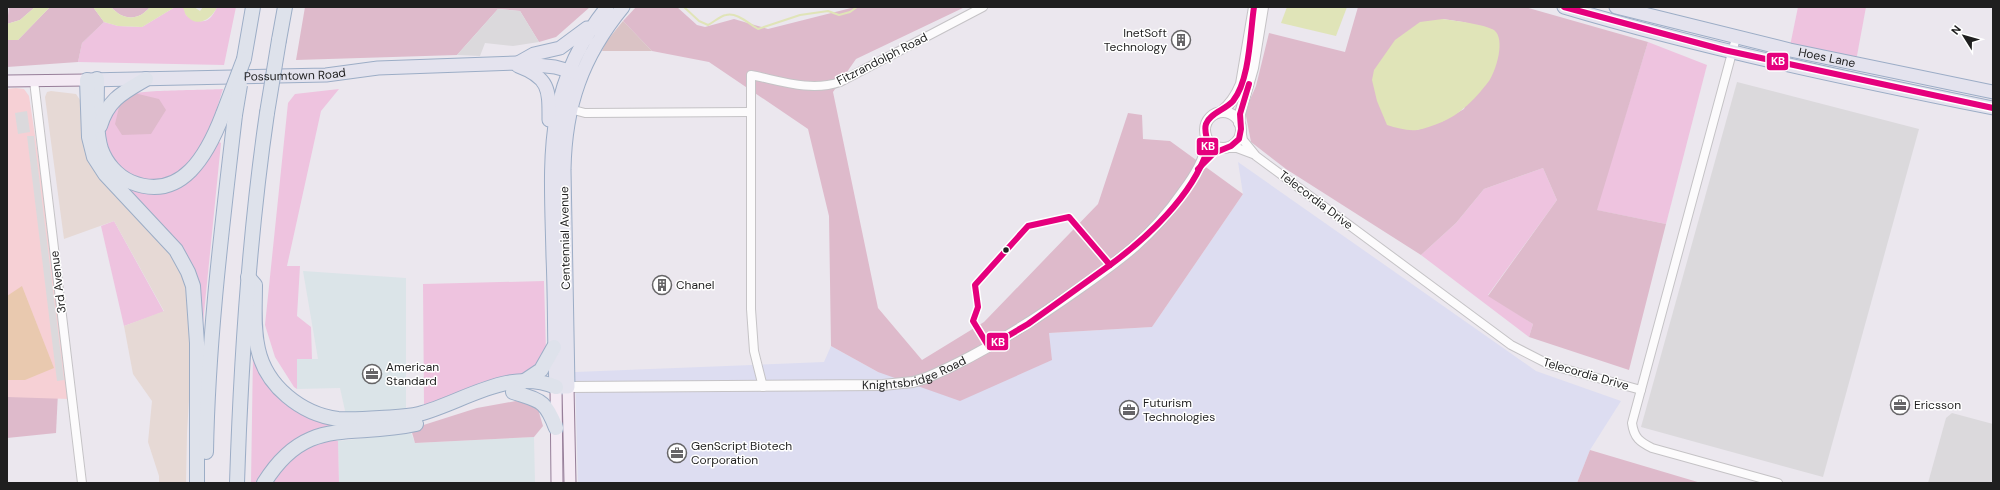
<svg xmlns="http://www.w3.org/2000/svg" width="2000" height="490" viewBox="0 0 2000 490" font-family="'DM Sans',sans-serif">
  <rect width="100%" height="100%" fill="#ebe7ee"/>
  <polygon fill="#ddddf1" points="1238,162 1536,371 1621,401 1590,450 1577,483 578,483 575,372 824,362 831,346 878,372 1049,333 1152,327 1243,194"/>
  <g fill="#dbe4e8">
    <polygon points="303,271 406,278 406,411 346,415 340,388 297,389 297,359 318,359"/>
    <polygon points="411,433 415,443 534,437 535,483 339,483 338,441"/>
  </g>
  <g fill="#eec3df">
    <path d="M175 7 184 8 186 15C201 24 209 25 217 7H236L224 65 78 62 82 43 104 22 118 26 142 27Z"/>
    <polygon points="1798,7 1866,7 1856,61 1790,46"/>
    <polygon points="1648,42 1707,65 1666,224 1596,210"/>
    <path d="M223 89C217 107 208 143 198 157 194 162 188 165 184 169 130 213 68 128 132 94 140 90 209 90 223 89Z"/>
    <polygon points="339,89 321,111 287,266 300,266 297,316 311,327 312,359 297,359 297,389 294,387 275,357 265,325 288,103 295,94"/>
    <polygon points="217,141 221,143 201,343 123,183 166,189"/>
    <polygon points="1543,168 1557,200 1488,295 1533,324 1529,337 1421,255 1456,223 1484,189"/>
    <polygon points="114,221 164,312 124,326 101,226"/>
    <polygon points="544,281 546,352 529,375 482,382 424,406 423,284"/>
    <path d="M253 353 259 371 342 424C303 434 277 448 255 483H251Z"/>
    <path d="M323 437 338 441 339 483H271C281 463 304 450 323 437Z"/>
  </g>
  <g fill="#debacb" fill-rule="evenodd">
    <polygon points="9,7 35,7 20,20 7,24"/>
    <polygon points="50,7 93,7 104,22 82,43 78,62 7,67 7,40 18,40"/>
    <path d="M111 7H150C138 21 124 21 111 7Z"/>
    <polygon points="305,7 590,7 556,37 539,42 520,11 498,9 457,55 296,60"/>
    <polygon points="636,7 677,7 697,25 705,27 734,19 768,29 855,7 965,7 856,59 833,92 878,308 922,360 984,322 1098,204 1128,113 1142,115 1143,139 1170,141 1243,194 1152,327 1049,333 1052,360 960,401 878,372 831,346 829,216 808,129 709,62 652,51 623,21"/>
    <path d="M1358 7H1525L1648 42 1597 210 1666 224 1629 370 1529 337 1533 324 1488 296 1557 200 1543 168 1484 189 1456 223 1421 255 1286 169 1251 142 1245 111 1256 86 1269 33 1345 52ZM1443 19 1463 22 1493 30 1464 109 1443 121 1417 130Z"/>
    <polygon points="134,93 159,99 166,110 151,134 122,135 115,124 120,103"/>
    <polygon points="58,392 56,433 7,438 7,396"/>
    <polygon points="516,401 530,405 538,409 543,426 534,437 415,443 411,429 477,408"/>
    <polygon points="1590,450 1701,483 1577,483"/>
  </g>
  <polygon fill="#e6d9d5" points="51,91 76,94 82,103 87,151 167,246 186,279 193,331 187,433 186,483 159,483 159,476 148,442 152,401 133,374 124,326 164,311 114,221 64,239 45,97 47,92"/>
  <polygon fill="#dac3c5" points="623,21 652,51 602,51 606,42"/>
  <polygon fill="#f6d0d5" points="16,88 24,89 29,96 44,195 69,399 7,397 7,89"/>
  <polygon fill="#e9c9af" points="22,286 54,368 25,380 7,380 7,296"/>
  <g fill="#dbd9dc">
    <polygon points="498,9 520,11 539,42 513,46 485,43 480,56 457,55"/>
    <polygon points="1737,82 1919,129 1823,477 1641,427"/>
    <polygon points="27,111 30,132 18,134 15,113"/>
    <polygon points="27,136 34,136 64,380 57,381"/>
    <polygon points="1952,413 1993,424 1993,483 1928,483 1946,418"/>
  </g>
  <g fill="#e0e4b8">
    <polygon points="35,7 50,7 18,40 7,40 7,24 20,20"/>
    <path d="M93 7H111C124 21 138 21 150 7H175L142 27 118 26 104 22Z"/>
    <path d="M182 7H194L200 11 203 7H217C212 19 197 29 186 15 184 12 185 10 182 7Z"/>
    <polygon points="1287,7 1347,7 1336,36 1281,23"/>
    <path d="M1443 19C1455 21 1484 24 1494 30 1506 39 1496 71 1489 81 1482 90 1473 101 1464 108 1452 119 1433 127 1417 130 1407 131 1397 128 1387 125L1377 101 1372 80 1374 70 1395 40 1420 22Z"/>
  </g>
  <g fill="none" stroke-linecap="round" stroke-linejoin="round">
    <path stroke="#e0e4b8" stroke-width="2" d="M684 7 699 21 708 25C714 22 720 16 726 15 737 12 749 24 758 29L800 15 828 11 839 15 850 12 857 7"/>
    <g stroke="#c5c3c6" stroke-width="10">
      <g id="minor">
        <path d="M1736 38 1632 423C1634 438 1640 442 1652 448L1778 483"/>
        <polyline points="34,81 82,483"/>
        <polyline points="570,109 585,113 751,112"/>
        <polyline points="1241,129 1243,140 1256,156 1511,345 1550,365 1641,390"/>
        <polyline points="1227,148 1237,148 1253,154"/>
        <path d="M763 387 754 351 751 309V75C781 81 811 92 840 82L983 7"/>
      </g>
    </g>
    <g stroke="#c5c3c6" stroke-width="12">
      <g id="tertiary">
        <circle cx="1223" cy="130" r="18"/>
        <path d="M1221 112C1231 104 1236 96 1241 84L1254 7"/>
        <polyline points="1239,123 1240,114 1253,68 1263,7"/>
        <path id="s1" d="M568 387 883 385 913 382 926 378C980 355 1029 324 1077 290 1121 259 1152 237 1183 192 1195 176 1205 160 1208 140"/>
      </g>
    </g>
    <g stroke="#977e99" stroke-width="13">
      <g id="secondary">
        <polyline points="7,81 87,80"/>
        <polyline points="556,387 557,483"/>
        <polyline points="568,387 570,483"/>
      </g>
    </g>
    <g stroke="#9cadc6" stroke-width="15">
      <g id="trunk">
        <path d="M607 7C542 88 551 160 553 257 555 300 554 344 556 387H568L564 170C565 106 582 57 623 7"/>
        <path d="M1564 7C1705 49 1849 79 1993 108"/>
        <path id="s2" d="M1616 7 1790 50 1993 92"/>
        <polyline points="518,63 534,54 560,48 587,28"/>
        <path d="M518 66C550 78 549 90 549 120"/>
        <path id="s3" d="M87 80 326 75 378 68 518 63 555 67 577 73"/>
      </g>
    </g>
    <g stroke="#9cadc6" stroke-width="16">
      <g id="motorway">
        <polyline points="279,40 285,7"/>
        <polyline points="244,59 253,7"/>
        <path d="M97 79C97 100 95 130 101 149 106 163 117 176 131 182 182 203 208 153 223 114"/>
        <polyline points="87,80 89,137 94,157 105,174 176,250 188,272 193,286 197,343 197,483"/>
        <path d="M100 126C108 99 124 92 146 79"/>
        <path d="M248 277 255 285C255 307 253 328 258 349 266 386 301 414 338 419 352 420 366 419 380 418 393 417 407 417 419 414 464 402 509 367 556 387"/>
        <polyline points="523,382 541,370 554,347"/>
        <path d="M513 392C540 401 545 399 556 428"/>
        <path d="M206 452C208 339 222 227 235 115"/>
        <path d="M237 483C241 359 249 236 267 113"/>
        <path d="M264 483C307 414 350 439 416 424"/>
      </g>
    </g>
    <use href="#minor" stroke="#fcfbfc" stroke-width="8"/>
    <use href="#tertiary" stroke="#fcfbfc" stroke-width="10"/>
    <use href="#secondary" stroke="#f4eaf4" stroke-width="11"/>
    <use href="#trunk" stroke="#e4e3ee" stroke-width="13"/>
    <use href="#motorway" stroke="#dee2eb" stroke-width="14"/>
    <g stroke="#9cadc6" stroke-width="16" stroke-linecap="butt">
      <g id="motorway-bridge">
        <polyline points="267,113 279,40"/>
        <polyline points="223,114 244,59"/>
        <polyline points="235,115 240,85"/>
      </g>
    </g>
    <use href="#motorway-bridge" stroke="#dee2eb" stroke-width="14"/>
    <g stroke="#fff" stroke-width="9">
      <g id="bus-1">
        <polyline points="1564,7 1724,50 1993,108"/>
        <polyline points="1198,169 1214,153 1231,146 1239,139 1241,129 1240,114 1249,84"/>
        <polygon points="1069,217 1110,265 1028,324 989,347 973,321 978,307 975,285 1028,226"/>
        <path d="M1110 265C1147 238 1192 196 1207 151 1210 141 1203 133 1206 124 1210 113 1225 110 1233 101 1250 80 1250 33 1254 7"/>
      </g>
    </g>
    <use href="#bus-1" stroke="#e5007d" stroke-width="6"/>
  </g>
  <defs>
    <g id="building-ring" transform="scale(1)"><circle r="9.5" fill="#fff" stroke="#666567" stroke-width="1.5"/><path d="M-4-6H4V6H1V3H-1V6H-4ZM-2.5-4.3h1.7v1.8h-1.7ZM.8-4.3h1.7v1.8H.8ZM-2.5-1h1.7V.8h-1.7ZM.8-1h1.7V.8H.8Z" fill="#666567"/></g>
    <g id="office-ring" transform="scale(1)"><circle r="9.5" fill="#fff" stroke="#666567" stroke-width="1.5"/><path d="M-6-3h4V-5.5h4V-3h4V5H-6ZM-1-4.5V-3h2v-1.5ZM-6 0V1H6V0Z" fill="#666567"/></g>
  </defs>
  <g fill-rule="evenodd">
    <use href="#building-ring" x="1181" y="40"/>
    <use href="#building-ring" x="662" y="285"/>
    <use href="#office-ring" x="372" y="374"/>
    <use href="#office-ring" x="1900" y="405"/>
    <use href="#office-ring" x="1129" y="410"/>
    <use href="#office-ring" x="677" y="453"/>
  </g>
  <circle fill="#1f1f1f" stroke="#fff" stroke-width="1.5" cx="1006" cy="250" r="3.5"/>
  <g text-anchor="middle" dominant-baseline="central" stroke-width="3" stroke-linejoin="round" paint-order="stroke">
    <g font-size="12" fill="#1f1f1f" stroke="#fff" text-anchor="start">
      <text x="1167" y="33" text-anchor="end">InetSoft<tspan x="1167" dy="14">Technology</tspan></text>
      <text x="676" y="285">Chanel</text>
      <text x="386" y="367">American<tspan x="386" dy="14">Standard</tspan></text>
      <text x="1143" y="403">Futurism<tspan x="1143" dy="14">Technologies</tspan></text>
      <text x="1914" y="405">Ericsson</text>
      <text x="691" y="446">GenScript Biotech<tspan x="691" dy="14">Corporation</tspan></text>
    </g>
    <g font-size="12" fill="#1f1f1f" stroke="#fff">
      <text stroke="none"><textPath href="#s2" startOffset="217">Hoes Lane</textPath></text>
      <text transform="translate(882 59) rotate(-27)">Fitzrandolph Road</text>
      <text stroke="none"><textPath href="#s3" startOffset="208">Possumtown Road</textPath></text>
      <text transform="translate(1316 200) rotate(37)">Telecordia Drive</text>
      <text transform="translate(565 238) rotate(-91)">Centennial Avenue</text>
      <text transform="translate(58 282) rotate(-97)">3rd Avenue</text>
      <text stroke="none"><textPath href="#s1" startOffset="348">Knightsbridge Road</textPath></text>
      <text transform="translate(1586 374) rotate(16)">Telecordia Drive</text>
    </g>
  </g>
  <g stroke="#fff" stroke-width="1.5">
    <rect x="1766" y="52" width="23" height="19" rx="4" fill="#e5007d"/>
    <rect x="1196" y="137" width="23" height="19" rx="4" fill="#e5007d"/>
    <rect x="986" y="332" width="23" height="19" rx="4" fill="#e5007d"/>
  </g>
  <g font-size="11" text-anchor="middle" font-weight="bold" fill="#fff">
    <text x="1778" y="65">KB</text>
    <text x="1208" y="150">KB</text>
    <text x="998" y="346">KB</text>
  </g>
  <rect width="2000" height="490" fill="none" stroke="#1f1f1f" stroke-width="16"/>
  <g transform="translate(1964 36) rotate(307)" stroke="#ffffff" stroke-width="3" paint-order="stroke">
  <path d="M0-3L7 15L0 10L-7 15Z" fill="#1f1f1f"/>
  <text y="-6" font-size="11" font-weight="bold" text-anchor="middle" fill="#1f1f1f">N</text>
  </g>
</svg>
